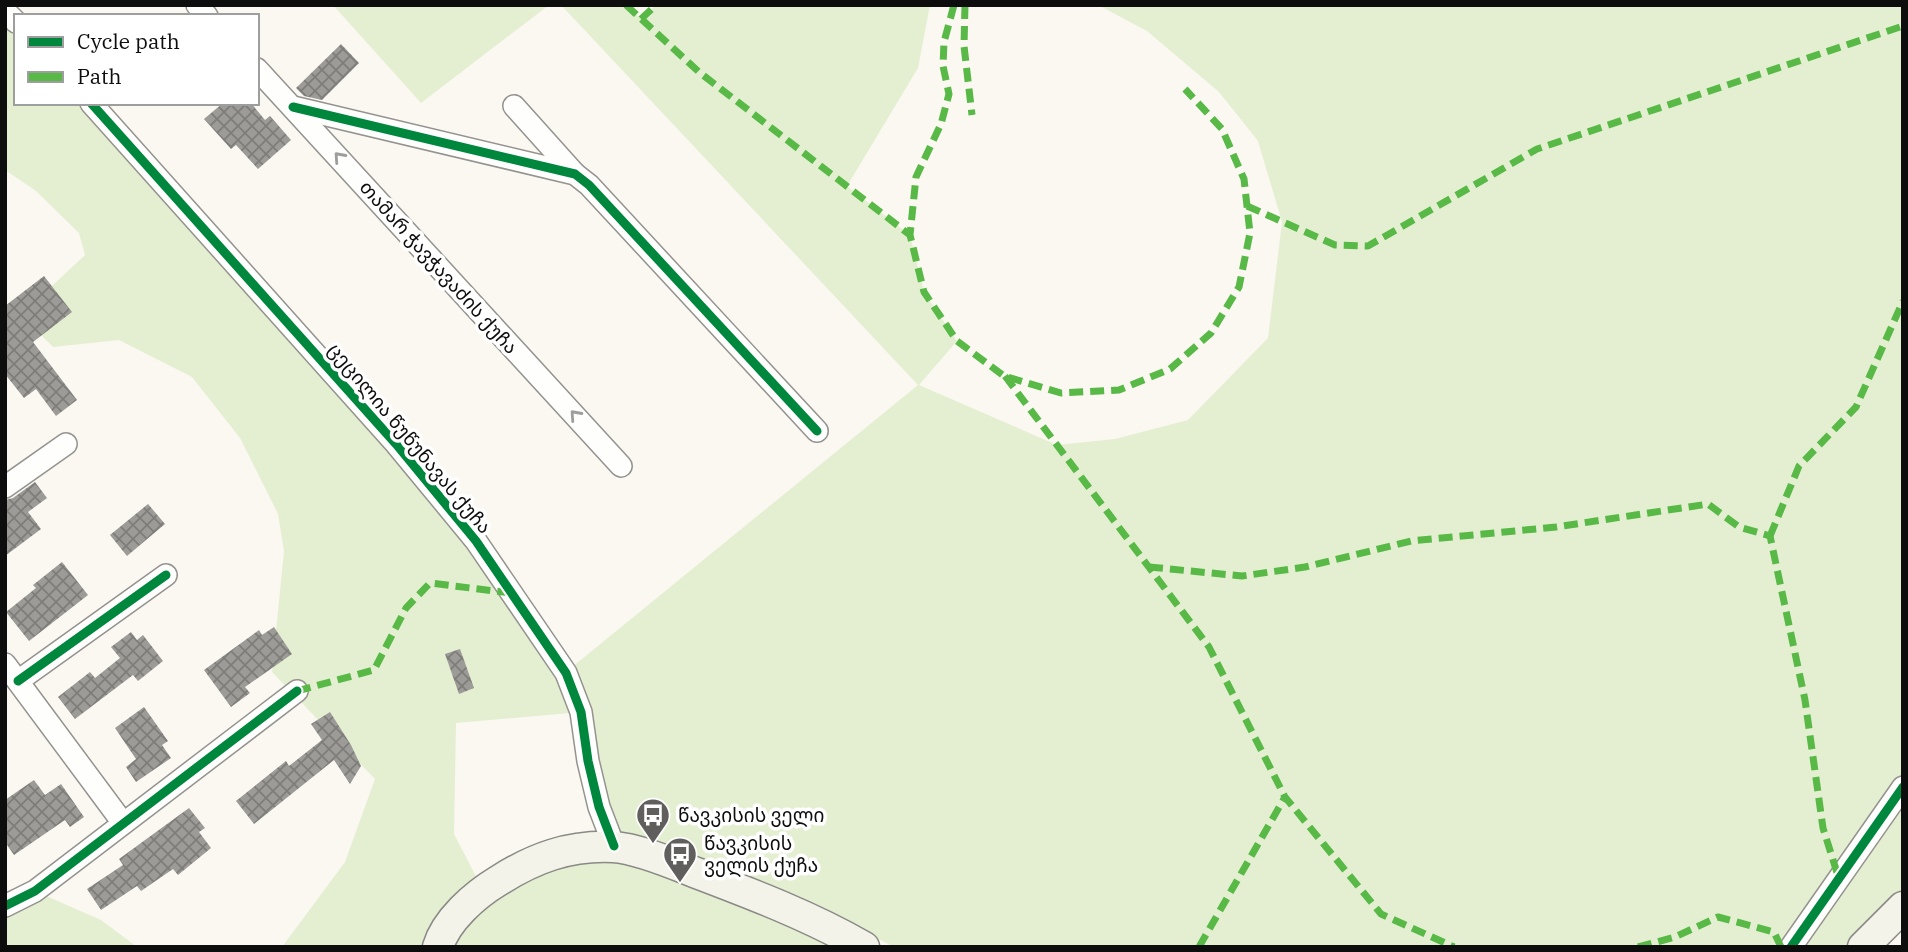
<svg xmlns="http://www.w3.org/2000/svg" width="1908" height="952" viewBox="0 0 1908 952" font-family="'IBM Plex Serif','Noto Sans Georgian',serif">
  <defs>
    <pattern id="building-cross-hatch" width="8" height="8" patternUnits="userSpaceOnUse" patternTransform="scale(1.75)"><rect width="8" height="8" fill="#9d9b97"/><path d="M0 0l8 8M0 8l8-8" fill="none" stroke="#7e7d7a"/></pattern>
  </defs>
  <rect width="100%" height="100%" fill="#faf8f1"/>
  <g fill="#e4efd2" fill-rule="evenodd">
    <polygon points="333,5 549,5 421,103"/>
    <path d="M561 5H626L641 19 656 5H930L918 68 847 186 910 235 924 292 957 341 919 385 1057 445 1115 439 1188 420 1268 338 1282 222 1258 141 1219 92 1147 31 1098 5H1903V907L1863 947H894L763 881 651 855 876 947H282L345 862 375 779 272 672 284 551 278 514 240 438 192 377 119 340 53 347 29 323 39 298 85 255 79 233 36 191 5 170V11L16 22V103H91L396 444 566 672 918 385ZM581 712 614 847 483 890 454 834 456 723Z"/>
    <polygon points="35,891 101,920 137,947 5,947 5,906"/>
  </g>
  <g fill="url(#building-cross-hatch)">
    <polygon points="341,44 359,63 322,100 304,96 296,88"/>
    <polygon points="223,103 251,103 265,120 270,116 291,140 258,169 236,145 231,149 204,119"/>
    <polygon points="44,276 72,312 33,342 77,400 56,416 36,389 24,398 5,374 5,306"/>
    <polygon points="35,482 47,498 28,512 41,529 5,556 5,500 13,498"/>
    <polygon points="148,504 165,524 127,556 110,535"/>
    <polygon points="62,562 88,595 29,641 6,612 36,588 33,585"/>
    <polygon points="274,627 292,654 245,687 250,693 231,707 204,670 259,630 262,635"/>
    <polygon points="131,632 137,640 143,635 163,661 138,681 133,675 75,719 58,697 90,672 95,678 120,658 111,647"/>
    <polygon points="460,649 474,688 459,694 445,654"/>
    <polygon points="144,707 168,741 162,745 171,758 136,782 126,767 136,759 115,728"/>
    <polygon points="330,712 351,745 361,766 350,784 334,760 254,824 236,801 286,761 289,766 322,740 311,724"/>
    <polygon points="34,780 45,795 61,784 84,817 70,827 65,820 14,855 5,842 5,800"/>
    <polygon points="189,808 205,828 199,832 211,848 178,875 173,869 141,891 137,886 101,910 87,889 123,865 119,859"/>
  </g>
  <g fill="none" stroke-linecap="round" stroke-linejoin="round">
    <g stroke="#949390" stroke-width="24">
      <g id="minor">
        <polyline points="197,5 207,16"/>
        <polyline points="5,11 16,22"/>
        <polyline points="257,69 621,466"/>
        <polyline points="91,103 396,444 476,541 566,673 581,712 588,761 599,807 614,846"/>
        <polyline points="514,106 575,174"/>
        <polyline points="293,107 575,174 589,185 817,431"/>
        <polyline points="5,487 66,444"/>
        <polyline points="5,664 123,823"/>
        <polyline points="18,681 166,575"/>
        <polyline points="5,906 35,891 297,691"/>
        <polyline points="1791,947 1903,787"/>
      </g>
    </g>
    <g stroke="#8a8986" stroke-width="33">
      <g id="secondary">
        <path d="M438 947C446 920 475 895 498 881 534 858 569 845 613 847 636 848 672 863 694 872 752 894 810 916 864 947"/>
        <polyline points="1863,947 1903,907"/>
      </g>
    </g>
    <use href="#minor" stroke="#fefefd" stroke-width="21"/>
    <use href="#secondary" stroke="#f4f3e9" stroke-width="30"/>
    <g stroke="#58b947" stroke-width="7" stroke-dasharray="14 7" stroke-linecap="butt">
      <polyline points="626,5 699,72 910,235"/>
      <polyline points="954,5 944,42 943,66 949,94 941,124 916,177 910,235 924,292 957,341 1004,376 1061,393 1119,390 1170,369 1211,333 1239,287 1250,233 1244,179 1222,129 1185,89"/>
      <polyline points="965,5 964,46 972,115"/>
      <polyline points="641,19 656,5"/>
      <polyline points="1247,206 1335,245 1368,246 1537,149 1903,26"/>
      <polyline points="1005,376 1209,647 1285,797 1381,914 1454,947"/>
      <polyline points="1770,536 1799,466 1856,407 1903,301"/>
      <polyline points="1149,567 1242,576 1305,567 1411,541 1556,527 1708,504 1739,527 1770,536 1805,700 1823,828 1839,879"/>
      <polyline points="297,691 374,670 406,608 430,583 511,593"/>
      <polyline points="1199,947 1285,797"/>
      <polyline points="1638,947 1675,937 1718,917 1774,932 1781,947"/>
    </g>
    <g stroke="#fff" stroke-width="13">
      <g id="cycleway">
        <polyline points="91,103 396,444 476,541 566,673 581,712 588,761 599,807 614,846"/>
        <polyline points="293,107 575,174 589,185 817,431"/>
        <polyline points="18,681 166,575"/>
        <polyline points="5,906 35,891 297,691"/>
        <polyline points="1791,947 1903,787"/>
      </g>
    </g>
    <use href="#cycleway" stroke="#00873e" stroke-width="9"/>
  </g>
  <defs><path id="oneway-chevron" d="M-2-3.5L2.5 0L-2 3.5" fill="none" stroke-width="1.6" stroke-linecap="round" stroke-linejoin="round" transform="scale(1.75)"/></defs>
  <g stroke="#9e9e9d">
    <use href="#oneway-chevron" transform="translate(339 157) rotate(-132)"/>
    <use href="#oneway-chevron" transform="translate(575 415) rotate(-132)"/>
  </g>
  <defs>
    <g id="bus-pin" transform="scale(1.75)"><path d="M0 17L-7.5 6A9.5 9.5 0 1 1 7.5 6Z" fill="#605f5d" stroke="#fff"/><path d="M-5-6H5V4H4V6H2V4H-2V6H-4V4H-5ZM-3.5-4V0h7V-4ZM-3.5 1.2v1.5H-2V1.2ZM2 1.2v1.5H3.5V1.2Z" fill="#fff"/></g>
  </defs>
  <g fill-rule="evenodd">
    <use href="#bus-pin" x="653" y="815"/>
    <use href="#bus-pin" x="680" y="854"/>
  </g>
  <g text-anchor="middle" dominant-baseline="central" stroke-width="7" stroke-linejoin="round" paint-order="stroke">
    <g font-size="19" fill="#0d0d0d" stroke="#fff">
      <text transform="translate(439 267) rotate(48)">თამარ ჭავჭავაძის ქუჩა</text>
      <text transform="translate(410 438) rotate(50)">ცეცილია წუწუნავას ქუჩა</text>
    </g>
    <g font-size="19" fill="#0d0d0d" stroke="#fff" text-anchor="start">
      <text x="678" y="815">წავკისის ველი</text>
      <text x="704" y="843">წავკისის<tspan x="704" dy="22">ველის ქუჩა</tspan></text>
    </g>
  </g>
  <rect width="1908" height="952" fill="none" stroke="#0d0d0d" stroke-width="14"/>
  <rect x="14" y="14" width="245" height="91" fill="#ffffff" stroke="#9e9e9e" stroke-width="2"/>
  <rect x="28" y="37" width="35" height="10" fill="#00873e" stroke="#9e9e9e" stroke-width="2"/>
  <text x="77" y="49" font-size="21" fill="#0d0d0d">Cycle path</text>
  <rect x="28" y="72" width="35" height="10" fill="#58b947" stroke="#9e9e9e" stroke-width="2"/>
  <text x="77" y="84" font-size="21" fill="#0d0d0d">Path</text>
</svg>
